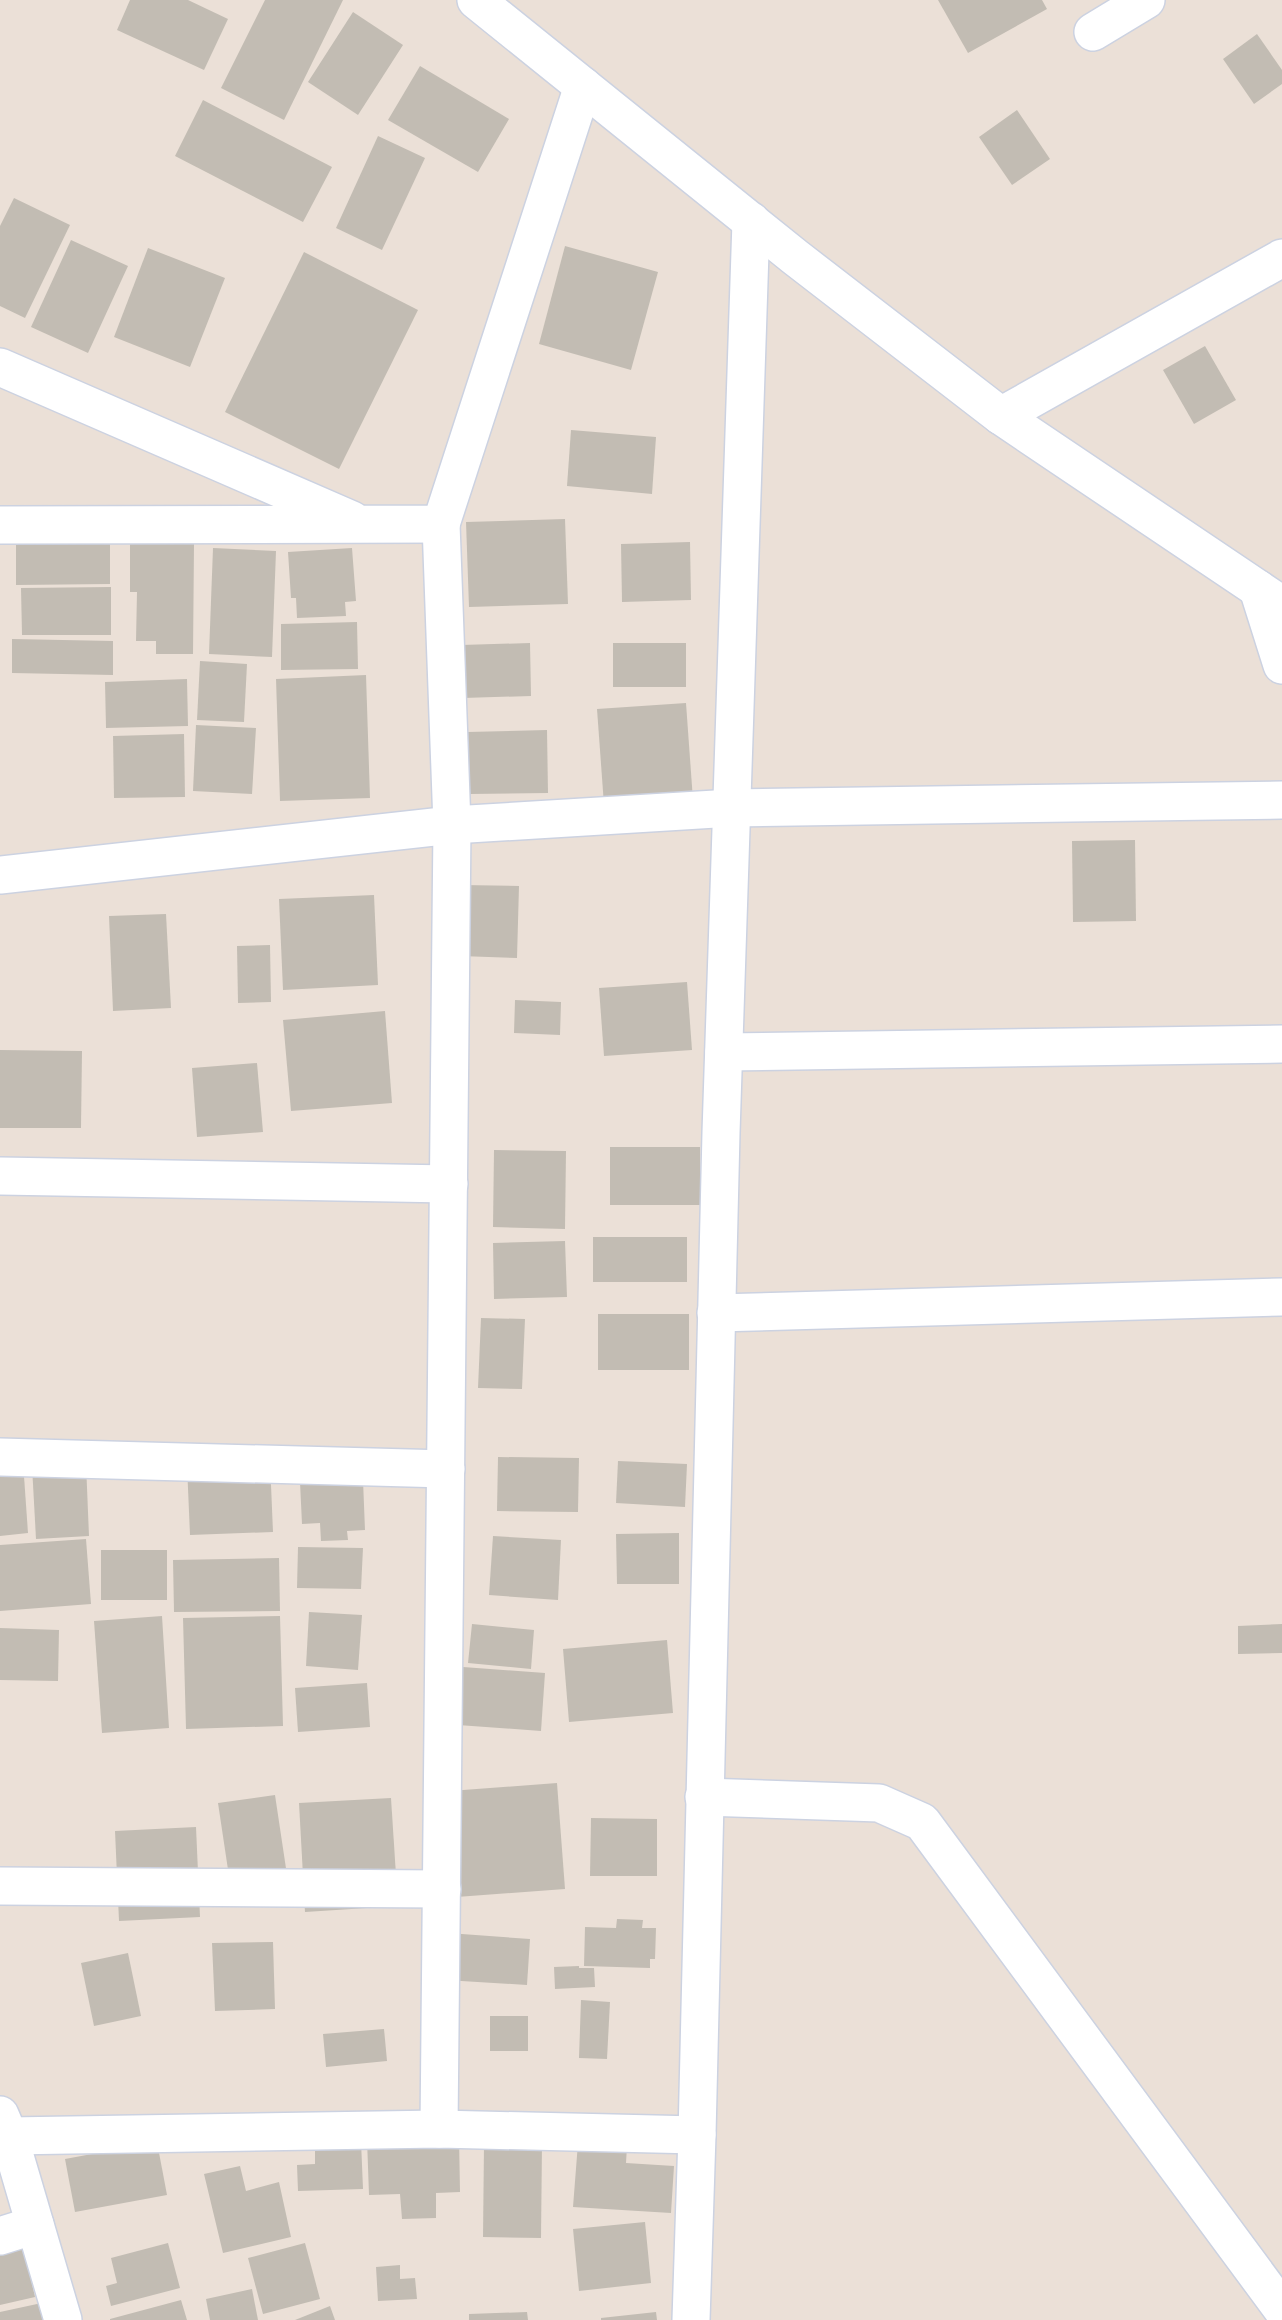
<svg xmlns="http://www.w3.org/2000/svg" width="1282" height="2320" viewBox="0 0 1282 2320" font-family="Mulish,sans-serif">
  <rect width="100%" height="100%" fill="#ebe0d7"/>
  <g fill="#c2bcb3">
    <polygon points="130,0 188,0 228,19 204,70 117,30"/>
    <polygon points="265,0 343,0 284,120 221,88"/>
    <polygon points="938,0 1042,0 1047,9 968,53"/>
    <polygon points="353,12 403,45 358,115 308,82"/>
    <polygon points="1257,34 1282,70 1282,84 1254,104 1223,59"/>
    <polygon points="420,66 509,119 478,172 388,120"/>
    <polygon points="203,100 332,167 303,222 175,156"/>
    <polygon points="1017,110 1050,159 1012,185 979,137"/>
    <polygon points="378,136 425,158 382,250 336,228"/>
    <polygon points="14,198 70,225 25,318 0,306 0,226"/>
    <polygon points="71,240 128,266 88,353 31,327"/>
    <polygon points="565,246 658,272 631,370 539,344"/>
    <polygon points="148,248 225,278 190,367 114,337"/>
    <polygon points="304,252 418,310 339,469 225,412"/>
    <polygon points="1205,346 1236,400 1194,424 1163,370"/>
    <polygon points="571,430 656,437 652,494 567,486"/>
    <polygon points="565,519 568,604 469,607 466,522"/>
    <polygon points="110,532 110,584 16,585 16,533"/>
    <polygon points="690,542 691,600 622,602 621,544"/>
    <polygon points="130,544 194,544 193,654 156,654 156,641 136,641 137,592 130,592"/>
    <polygon points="213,548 276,551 272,657 209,654"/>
    <polygon points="352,548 356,601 345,602 346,616 297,618 296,598 291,598 288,552"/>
    <polygon points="111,587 111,635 22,635 21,588"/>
    <polygon points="357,622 358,669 281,670 281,624"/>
    <polygon points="12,639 113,641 113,675 12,673"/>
    <polygon points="530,643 531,696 463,698 461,645"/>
    <rect x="613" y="643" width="73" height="44"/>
    <polygon points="200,661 247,664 244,722 197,720"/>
    <polygon points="366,675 370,798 280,801 276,679"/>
    <polygon points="187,679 188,726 106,728 105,682"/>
    <polygon points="686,703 693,800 604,805 597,709"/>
    <polygon points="196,725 256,728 252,794 193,791"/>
    <polygon points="547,730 548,793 469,794 467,732"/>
    <polygon points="184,734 185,797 114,798 113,736"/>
    <polygon points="1135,840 1136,921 1073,922 1072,841"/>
    <polygon points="461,885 519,886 517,958 460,956"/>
    <polygon points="374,895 378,985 283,990 279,899"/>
    <polygon points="166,914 171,1008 113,1011 109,916"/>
    <polygon points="270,945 271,1002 238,1003 237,946"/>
    <polygon points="687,982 692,1050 604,1056 599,988"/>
    <polygon points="515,1000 561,1002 560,1035 514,1033"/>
    <polygon points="385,1011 392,1103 291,1111 283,1020"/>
    <polygon points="0,1050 82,1051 81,1128 0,1128"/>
    <polygon points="257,1063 263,1132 197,1137 192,1068"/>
    <rect x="610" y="1147" width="90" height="58"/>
    <polygon points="494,1150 566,1151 565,1229 493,1227"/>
    <rect x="593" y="1237" width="94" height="45"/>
    <polygon points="565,1241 567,1297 494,1299 493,1243"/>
    <rect x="598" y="1314" width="91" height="56"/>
    <polygon points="481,1318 525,1319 522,1389 478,1388"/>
    <polygon points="498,1457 579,1458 578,1512 497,1511"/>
    <polygon points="270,1461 273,1532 190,1535 187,1465"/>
    <polygon points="618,1461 687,1464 685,1507 616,1503"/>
    <polygon points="23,1462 28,1533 0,1536 0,1464"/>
    <polygon points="86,1463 89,1536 36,1539 32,1466"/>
    <polygon points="363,1480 365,1530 347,1531 348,1540 321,1541 320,1523 302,1524 300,1482"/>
    <polygon points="679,1533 679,1584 617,1584 616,1534"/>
    <polygon points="493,1536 561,1540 558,1600 489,1595"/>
    <polygon points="86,1539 91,1604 0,1611 0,1545"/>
    <polygon points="298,1547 363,1548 361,1589 297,1588"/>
    <rect x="101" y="1550" width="66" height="50"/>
    <polygon points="279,1558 280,1611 174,1612 173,1560"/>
    <polygon points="309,1612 362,1615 358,1670 306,1666"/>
    <polygon points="162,1616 169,1728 102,1733 94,1621"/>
    <polygon points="280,1616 283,1726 186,1729 183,1618"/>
    <polygon points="472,1624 534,1630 531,1669 468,1663"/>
    <polygon points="1282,1624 1282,1653 1238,1654 1238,1626"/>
    <polygon points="0,1628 59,1630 58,1681 0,1680"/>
    <polygon points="667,1640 673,1713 569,1722 563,1649"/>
    <polygon points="463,1667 545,1673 541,1731 458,1725"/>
    <polygon points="367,1683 370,1727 298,1732 295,1688"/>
    <polygon points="557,1783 565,1889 430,1899 423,1793"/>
    <polygon points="275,1795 287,1875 230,1883 218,1803"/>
    <polygon points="391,1798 398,1906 305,1912 299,1803"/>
    <polygon points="591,1818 657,1819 657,1876 590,1876"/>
    <polygon points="196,1827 200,1917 119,1921 115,1831"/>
    <polygon points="617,1919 643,1920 642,1928 656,1928 655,1959 650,1959 650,1968 584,1966 585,1927 616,1928"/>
    <polygon points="448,1933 530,1939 527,1985 445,1980"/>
    <polygon points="273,1942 275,2009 215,2011 212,1943"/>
    <polygon points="128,1953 141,2016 94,2026 81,1963"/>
    <polygon points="579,1966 579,1968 594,1968 595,1987 555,1989 554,1967"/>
    <polygon points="581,2000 610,2002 607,2059 579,2058"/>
    <rect x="490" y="2016" width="38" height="35"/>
    <polygon points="384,2029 387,2061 326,2067 323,2034"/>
    <polygon points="459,2136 460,2192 436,2193 436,2218 402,2219 400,2194 369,2195 367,2139"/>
    <polygon points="361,2141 363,2189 298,2191 297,2165 315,2164 315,2143"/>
    <polygon points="157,2142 167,2195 75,2212 65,2159"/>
    <polygon points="578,2143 627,2146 626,2163 674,2166 671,2213 573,2207"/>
    <polygon points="484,2144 542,2144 541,2238 483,2237"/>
    <polygon points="240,2166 246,2191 279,2182 291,2237 223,2253 204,2174"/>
    <polygon points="645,2222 651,2283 579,2291 573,2229"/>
    <polygon points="168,2243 180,2288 111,2306 106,2286 117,2283 111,2258"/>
    <polygon points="305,2243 320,2299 263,2314 248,2258"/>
    <polygon points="24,2249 35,2297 0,2305 0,2254"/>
    <polygon points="400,2265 400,2279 415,2278 417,2299 378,2301 376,2267"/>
    <polygon points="252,2289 258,2320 210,2320 206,2299"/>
    <polygon points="181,2300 187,2320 110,2320 110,2319"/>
    <polygon points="51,2301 55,2320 0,2320 0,2312"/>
    <polygon points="330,2306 335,2320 295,2320"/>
    <polygon points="527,2312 528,2320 469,2320 469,2314"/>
    <polygon points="656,2312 657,2320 601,2320 601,2318"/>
  </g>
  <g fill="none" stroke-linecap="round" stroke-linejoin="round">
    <g stroke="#ccd2e1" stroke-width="40">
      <g id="minor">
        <polyline points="476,0 795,257 1001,416 1282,605"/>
        <polyline points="1093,32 1146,0"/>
        <polyline points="0,367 352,520"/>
        <polyline points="1001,416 1282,258"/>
        <polyline points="0,525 441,524 583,86"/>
        <polyline points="1258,589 1282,665"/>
        <polyline points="0,875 452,825 732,808 1282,800"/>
        <polyline points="724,1052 1282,1044"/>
        <polyline points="0,1176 449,1184"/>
        <polyline points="716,1313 1282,1297"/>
        <polyline points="0,1457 446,1469"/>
        <polyline points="704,1797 879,1803 922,1822 1282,2309"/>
        <polyline points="0,1886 442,1889"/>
        <polyline points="0,2115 9,2136 439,2129 697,2135"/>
        <polyline points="439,2129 452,825 441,524"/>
        <polyline points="9,2136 63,2320"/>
        <polyline points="0,2236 35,2225"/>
        <polyline points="691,2320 697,2135 721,1133 751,221"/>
      </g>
    </g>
    <use href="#minor" stroke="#fff" stroke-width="37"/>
  </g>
</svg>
